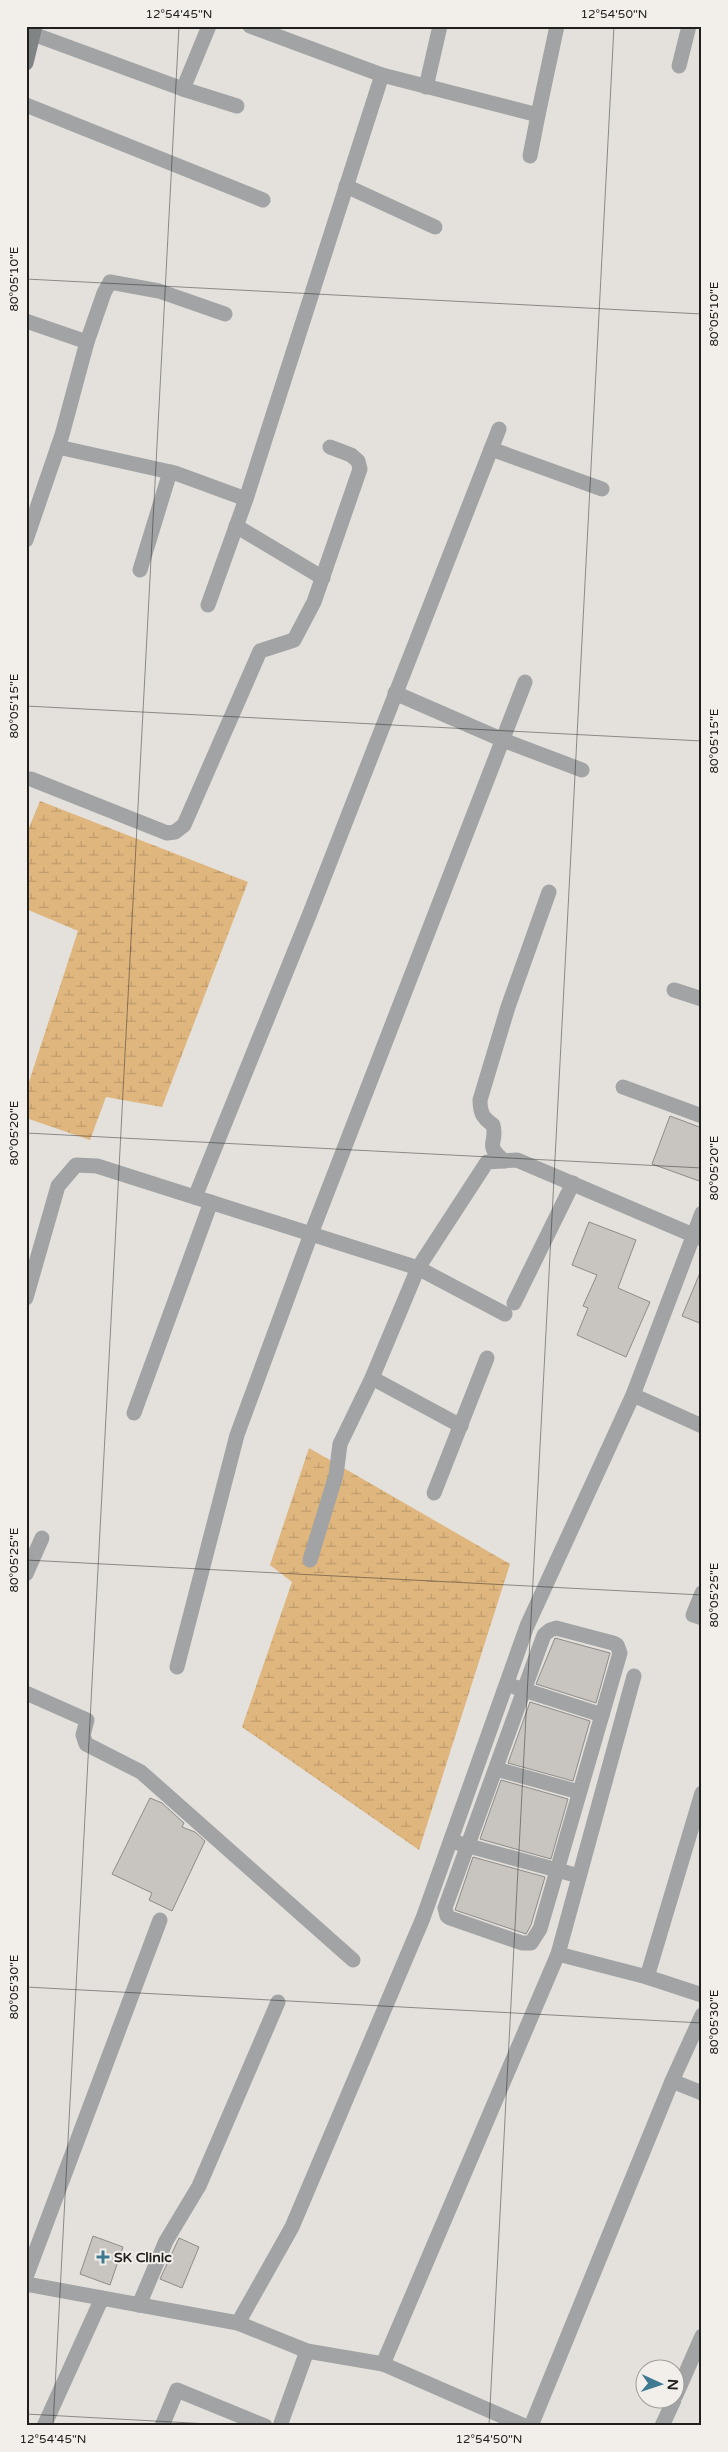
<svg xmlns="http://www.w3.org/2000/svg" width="728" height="2452" viewBox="0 0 728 2452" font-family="'Varela Round',sans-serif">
  <defs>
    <pattern id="wetland-marsh" width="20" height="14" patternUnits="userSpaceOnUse" patternTransform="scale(1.25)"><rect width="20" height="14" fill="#dfb67e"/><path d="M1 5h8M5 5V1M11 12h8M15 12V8" fill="none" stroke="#bf9c6c"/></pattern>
  </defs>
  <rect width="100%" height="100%" fill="#e4e1dd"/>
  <g fill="url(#wetland-marsh)">
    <polygon points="40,801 248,882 162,1107 106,1097 90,1140 26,1118 26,1091 78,931 26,909 26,835"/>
    <polygon points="309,1448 510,1564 419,1850 242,1727 292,1582 270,1565"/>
  </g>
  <g fill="#c8c5c1" stroke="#8e8b88">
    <polygon points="670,1116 702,1128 702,1182 652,1164"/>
    <polygon points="589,1222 636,1240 618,1288 650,1302 626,1357 577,1335 588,1308 583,1306 597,1275 572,1265"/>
    <polygon points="702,1268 702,1324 682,1316"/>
    <polygon points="555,1638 610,1653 596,1703 536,1684"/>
    <polygon points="530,1702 590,1721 573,1781 508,1763"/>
    <polygon points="501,1780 568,1799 551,1859 480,1839"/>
    <polygon points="150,1798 162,1803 184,1823 182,1827 195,1832 205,1841 172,1911 149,1900 152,1893 112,1874"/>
    <polygon points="473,1857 545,1877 531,1925 526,1934 455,1910"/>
    <polygon points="93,2236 123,2247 110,2285 80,2274"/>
    <polygon points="179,2238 199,2247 182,2288 160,2279"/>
  </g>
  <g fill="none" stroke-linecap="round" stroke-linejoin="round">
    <g stroke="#a1a3a4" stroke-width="15">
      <polyline points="250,26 382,75 538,115 557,26"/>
      <polyline points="33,34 183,89 237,106"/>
      <polyline points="679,66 689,26"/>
      <polyline points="426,87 440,26"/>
      <polyline points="183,89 209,26"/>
      <polyline points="26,105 263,200"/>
      <polyline points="530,156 538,115"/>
      <polyline points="346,186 435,227"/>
      <polyline points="26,321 87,342 62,435 26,540"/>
      <polyline points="87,342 104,293 110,282 159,291 225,314"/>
      <polyline points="58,447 175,473 246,499"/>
      <polyline points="491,449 602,489"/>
      <polyline points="236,526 323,578"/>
      <polyline points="140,570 170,472"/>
      <polyline points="208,605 246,499 382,75"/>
      <polyline points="395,693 503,740 582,770"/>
      <polyline points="31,779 167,833 175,832 184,825 260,651 294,640 314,602 360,469 358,461 351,455 330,447"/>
      <polyline points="674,990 702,999"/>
      <polyline points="623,1087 702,1116"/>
      <path d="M504 1161C483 1143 498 1145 493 1125 483 1118 480 1113 480 1100L508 1007 549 892"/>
      <polyline points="195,1197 310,913 499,429"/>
      <polyline points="26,1298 58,1186 76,1165 97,1166 418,1268 372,1378 340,1444 336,1475 310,1560"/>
      <polyline points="514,1303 573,1183"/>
      <polyline points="505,1314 418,1268 487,1162 517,1160 700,1238"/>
      <polyline points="372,1378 461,1426"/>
      <polyline points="633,1395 702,1426"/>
      <polyline points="134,1413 211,1202"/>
      <polyline points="434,1493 487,1358"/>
      <polyline points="26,1574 42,1538"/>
      <polyline points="702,1593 693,1615 702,1618"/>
      <polygon points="556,1628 613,1643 617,1645 620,1653 540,1929 531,1943 522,1943 450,1918 447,1916 445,1908 544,1635 550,1630"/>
      <polyline points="177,1667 237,1435 311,1234 525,682"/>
      <polyline points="515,1687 602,1715"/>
      <polyline points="26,1693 87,1720 83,1735 86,1744 141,1772 353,1960"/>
      <polyline points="496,1769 579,1792"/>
      <polyline points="458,1843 579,1876"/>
      <polyline points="558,1954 647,1977 702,1995"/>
      <polyline points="647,1977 702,1793"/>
      <polyline points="672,2081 702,2093"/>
      <polyline points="26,2277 160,1920"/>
      <polyline points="26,2284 238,2323 307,2351 383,2364 525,2426"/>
      <polyline points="139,2305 166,2241 199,2186 278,2002"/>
      <polyline points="238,2323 292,2227 423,1918 527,1626 633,1395 702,1213"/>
      <polyline points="383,2364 558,1954 634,1676"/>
      <polyline points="676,2395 702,2336"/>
      <polyline points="44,2426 102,2298"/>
      <polyline points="162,2426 177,2390 265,2426"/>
      <polyline points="280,2426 307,2351"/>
      <polyline points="531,2426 672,2081 702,2015"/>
      <polyline points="662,2426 674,2400"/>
    </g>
    <polyline stroke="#818485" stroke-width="15" points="26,63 35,26"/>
  </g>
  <path fill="none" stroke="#201f1d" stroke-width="1" stroke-opacity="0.45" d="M26 279 702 314M26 706 702 741M26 1133 702 1168M26 1560 702 1595M26 1987 702 2023M26 2414 246 2426M53 2426 179 26M489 2426 614 26"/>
  <path fill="#3f7a92" stroke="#f2efeb" stroke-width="2" d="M100.5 2249.5h5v5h5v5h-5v5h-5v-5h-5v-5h5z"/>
  <g text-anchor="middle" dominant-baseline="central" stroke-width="4" stroke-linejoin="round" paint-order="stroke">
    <g font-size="14" font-weight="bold" fill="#201f1d" stroke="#f2efeb" text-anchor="start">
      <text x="114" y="2257">SK Clinic</text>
    </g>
  </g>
  <rect width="728" height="2452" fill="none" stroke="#f2efeb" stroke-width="55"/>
  <g transform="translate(660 2384) rotate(93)"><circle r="24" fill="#f2efeb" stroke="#9e9c99"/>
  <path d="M0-4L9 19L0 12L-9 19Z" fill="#3f7a92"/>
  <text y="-8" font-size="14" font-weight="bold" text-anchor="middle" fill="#201f1d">N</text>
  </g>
  <rect x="28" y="28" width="672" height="2396" fill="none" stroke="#201f1d" stroke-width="2"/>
  <g font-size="12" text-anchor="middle" fill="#201f1d">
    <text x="179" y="18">12°54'45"N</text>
    <text x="614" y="18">12°54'50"N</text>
    <text transform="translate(14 279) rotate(-90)" y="4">80°05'10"E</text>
    <text transform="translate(714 314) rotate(-90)" y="4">80°05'10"E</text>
    <text transform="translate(14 706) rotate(-90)" y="4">80°05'15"E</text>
    <text transform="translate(714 741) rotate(-90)" y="4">80°05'15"E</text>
    <text transform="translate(14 1133) rotate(-90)" y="4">80°05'20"E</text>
    <text transform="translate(714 1168) rotate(-90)" y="4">80°05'20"E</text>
    <text transform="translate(14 1560) rotate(-90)" y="4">80°05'25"E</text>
    <text transform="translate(714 1595) rotate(-90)" y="4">80°05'25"E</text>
    <text transform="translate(14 1987) rotate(-90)" y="4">80°05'30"E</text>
    <text transform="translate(714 2022) rotate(-90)" y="4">80°05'30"E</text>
    <text x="53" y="2443">12°54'45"N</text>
    <text x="489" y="2443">12°54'50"N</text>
  </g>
</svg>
